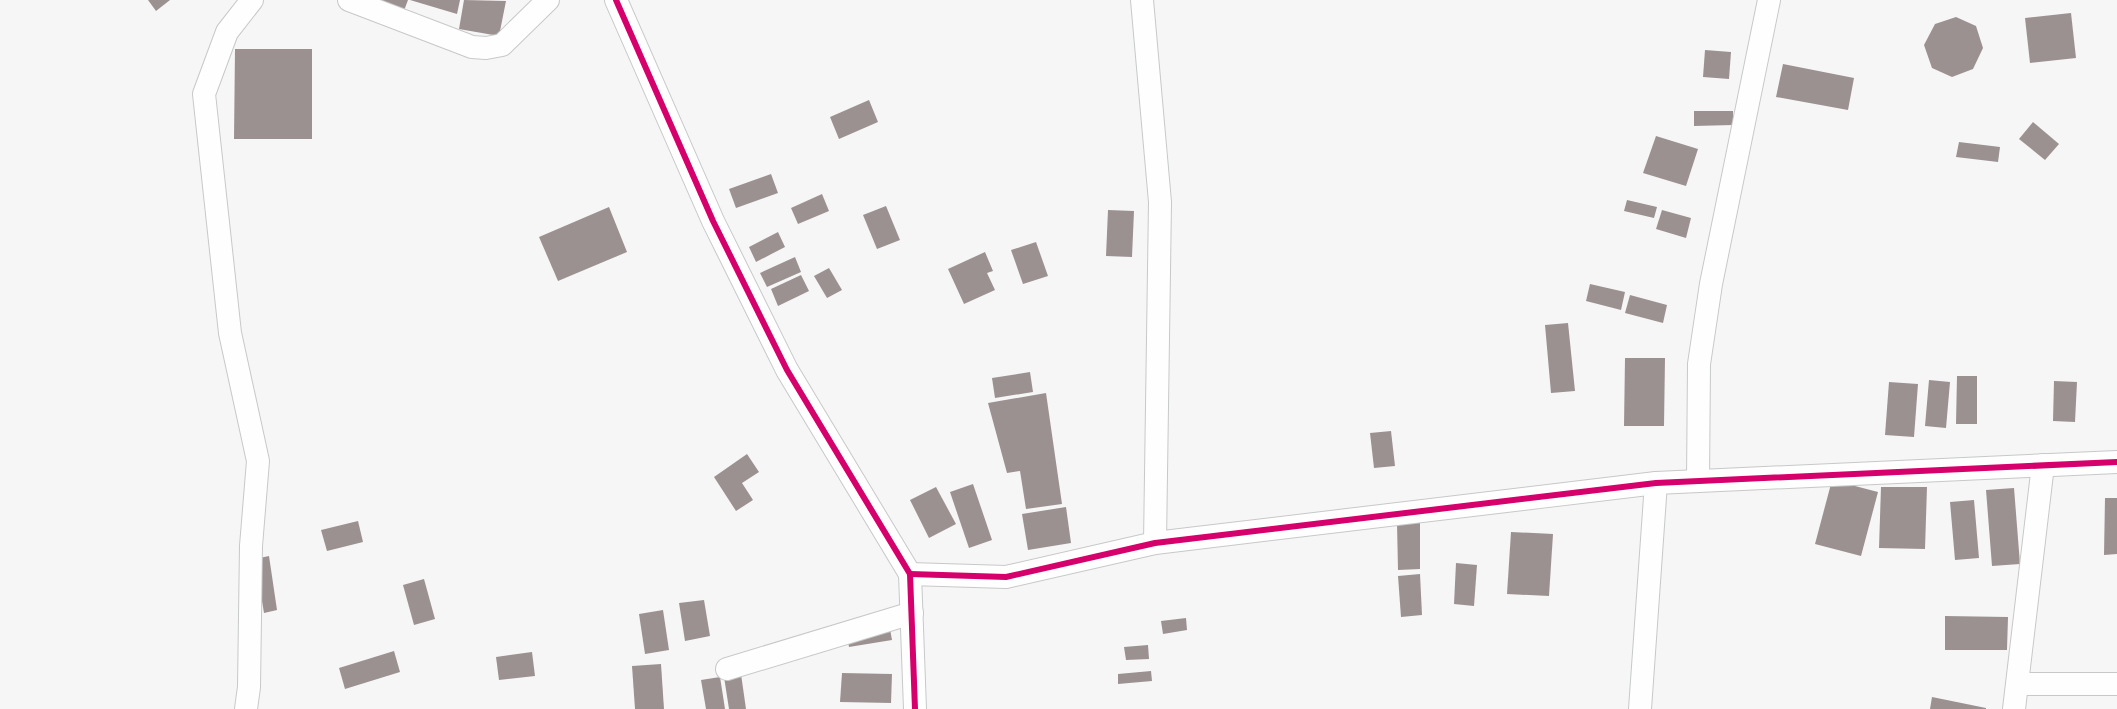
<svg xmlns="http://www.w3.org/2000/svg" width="2117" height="709" viewBox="0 0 2117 709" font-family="Poppins,sans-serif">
  <rect width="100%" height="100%" fill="#f6f6f7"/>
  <g fill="#9c9191">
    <polygon points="148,0 170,0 156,11"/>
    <polygon points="354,0 408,0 402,16"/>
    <polygon points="410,0 460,0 457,14"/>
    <polygon points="464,0 506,1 499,36 459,29"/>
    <polygon points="2071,13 2076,58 2030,63 2025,18"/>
    <polygon points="1956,17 1976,26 1983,48 1973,69 1952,77 1932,68 1924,45 1935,24"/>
    <polygon points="235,49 312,49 312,139 234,139"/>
    <polygon points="1705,50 1731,52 1729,79 1703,77"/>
    <polygon points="1783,64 1854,78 1848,110 1776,97"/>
    <polygon points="869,100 878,122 839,139 830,117"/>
    <polygon points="1694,111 1733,111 1733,125 1694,126"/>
    <polygon points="2033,122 2059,144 2045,160 2019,139"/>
    <polygon points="1656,136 1698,149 1686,186 1643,173"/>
    <polygon points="1959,142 2000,147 1998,162 1956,157"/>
    <polygon points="771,174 778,193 736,208 729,189"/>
    <polygon points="822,194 829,211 798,224 791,208"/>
    <polygon points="1627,200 1657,207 1654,218 1624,211"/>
    <polygon points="886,206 900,240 877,249 863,215"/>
    <polygon points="609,207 627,252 558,281 539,237"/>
    <polygon points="1108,210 1134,211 1132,257 1106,256"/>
    <polygon points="1662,210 1691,218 1686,238 1656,229"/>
    <polygon points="778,232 785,247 756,262 749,247"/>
    <polygon points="1036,242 1048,276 1023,284 1011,250"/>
    <polygon points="985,252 993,271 987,273 995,290 964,304 948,269"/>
    <polygon points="795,257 801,272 767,287 760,273"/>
    <polygon points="829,268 842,290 827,298 814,276"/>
    <polygon points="801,275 809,291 778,306 771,289"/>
    <polygon points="1590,284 1625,292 1621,310 1586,301"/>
    <polygon points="1630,295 1667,305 1663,323 1625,313"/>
    <polygon points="1568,323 1575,391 1551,393 1545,325"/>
    <polygon points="1625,358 1665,358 1664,426 1624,426"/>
    <polygon points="1030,372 1033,392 995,398 992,378"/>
    <polygon points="1957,376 1977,376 1977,424 1956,424"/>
    <polygon points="1929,380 1950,382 1946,428 1925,426"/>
    <polygon points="2054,381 2077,382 2075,422 2053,421"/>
    <polygon points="1889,382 1918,384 1914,437 1885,435"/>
    <polygon points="1046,393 1062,504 1026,509 1020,471 1007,473 988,403"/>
    <polygon points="1391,431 1395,466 1374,468 1370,433"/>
    <polygon points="747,454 759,472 742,483 753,500 736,511 714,477"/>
    <polygon points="1832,480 1878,492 1861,556 1815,544"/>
    <polygon points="973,484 992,540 969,548 950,492"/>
    <polygon points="936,487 956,524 929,538 910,500"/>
    <polygon points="1881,487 1927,487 1925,549 1879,548"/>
    <polygon points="2014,488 2020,564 1992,566 1986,490"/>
    <polygon points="2105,498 2117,498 2117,554 2104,555"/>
    <polygon points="1974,500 1979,558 1955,560 1950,502"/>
    <polygon points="1066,507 1071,543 1028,550 1022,514"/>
    <polygon points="358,521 363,542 327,551 321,530"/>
    <polygon points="1397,523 1420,523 1420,569 1398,570"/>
    <polygon points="1511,532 1553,534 1549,596 1507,594"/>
    <polygon points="269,556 277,610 264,613 255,559"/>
    <polygon points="1456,563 1477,565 1474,606 1454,604"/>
    <polygon points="1420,574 1422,615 1401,617 1398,576"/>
    <polygon points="424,579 435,619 414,625 403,585"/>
    <polygon points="704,600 710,636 685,641 679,603"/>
    <polygon points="663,610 669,650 645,654 639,614"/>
    <polygon points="1945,616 2008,617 2007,650 1945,650"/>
    <polygon points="888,618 892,640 849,647 845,626"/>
    <polygon points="1186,618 1187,630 1163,634 1161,621"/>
    <polygon points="1148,645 1149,659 1126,660 1124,647"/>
    <polygon points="394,651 400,672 345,689 339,668"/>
    <polygon points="532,652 535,676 499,680 496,657"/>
    <polygon points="661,664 664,709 635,709 632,666"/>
    <polygon points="1151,671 1152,681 1118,684 1118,674"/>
    <polygon points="842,673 892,674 891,703 840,702"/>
    <polygon points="741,674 746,709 729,709 724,677"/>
    <polygon points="720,677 725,709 706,709 701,680"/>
    <polygon points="1932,697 1986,708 1986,709 1930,709"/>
  </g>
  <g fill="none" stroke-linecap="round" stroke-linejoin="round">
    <g stroke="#c7c8c8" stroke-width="24">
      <g id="minor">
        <polyline points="349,0 472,47 486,48 502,45 548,0"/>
        <polyline points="616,0 713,221 787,370 910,574 915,709"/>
        <polyline points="1142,0 1160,202 1155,543"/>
        <polyline points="1698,481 1699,364 1711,284 1769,0"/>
        <polyline points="910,574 1006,577 1155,543 1656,483 2117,462"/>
        <polyline points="727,669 912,613"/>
        <polyline points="2018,684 2117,684"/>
        <polyline points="246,709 249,687 251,546 258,461 230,333 204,94 227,32 252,0"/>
        <polyline points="1640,709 1656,483"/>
        <polyline points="2014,709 2043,465"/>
      </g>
    </g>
    <use href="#minor" stroke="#fefefe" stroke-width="22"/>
    <g stroke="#fff" stroke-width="8">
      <g id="cycleway">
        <polyline points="616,0 713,221 787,370 910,574 915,709"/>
        <polyline points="910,574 1006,577 1155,543 1656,483 2117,462"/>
      </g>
    </g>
    <use href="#cycleway" stroke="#d6006c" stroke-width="6"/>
  </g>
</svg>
